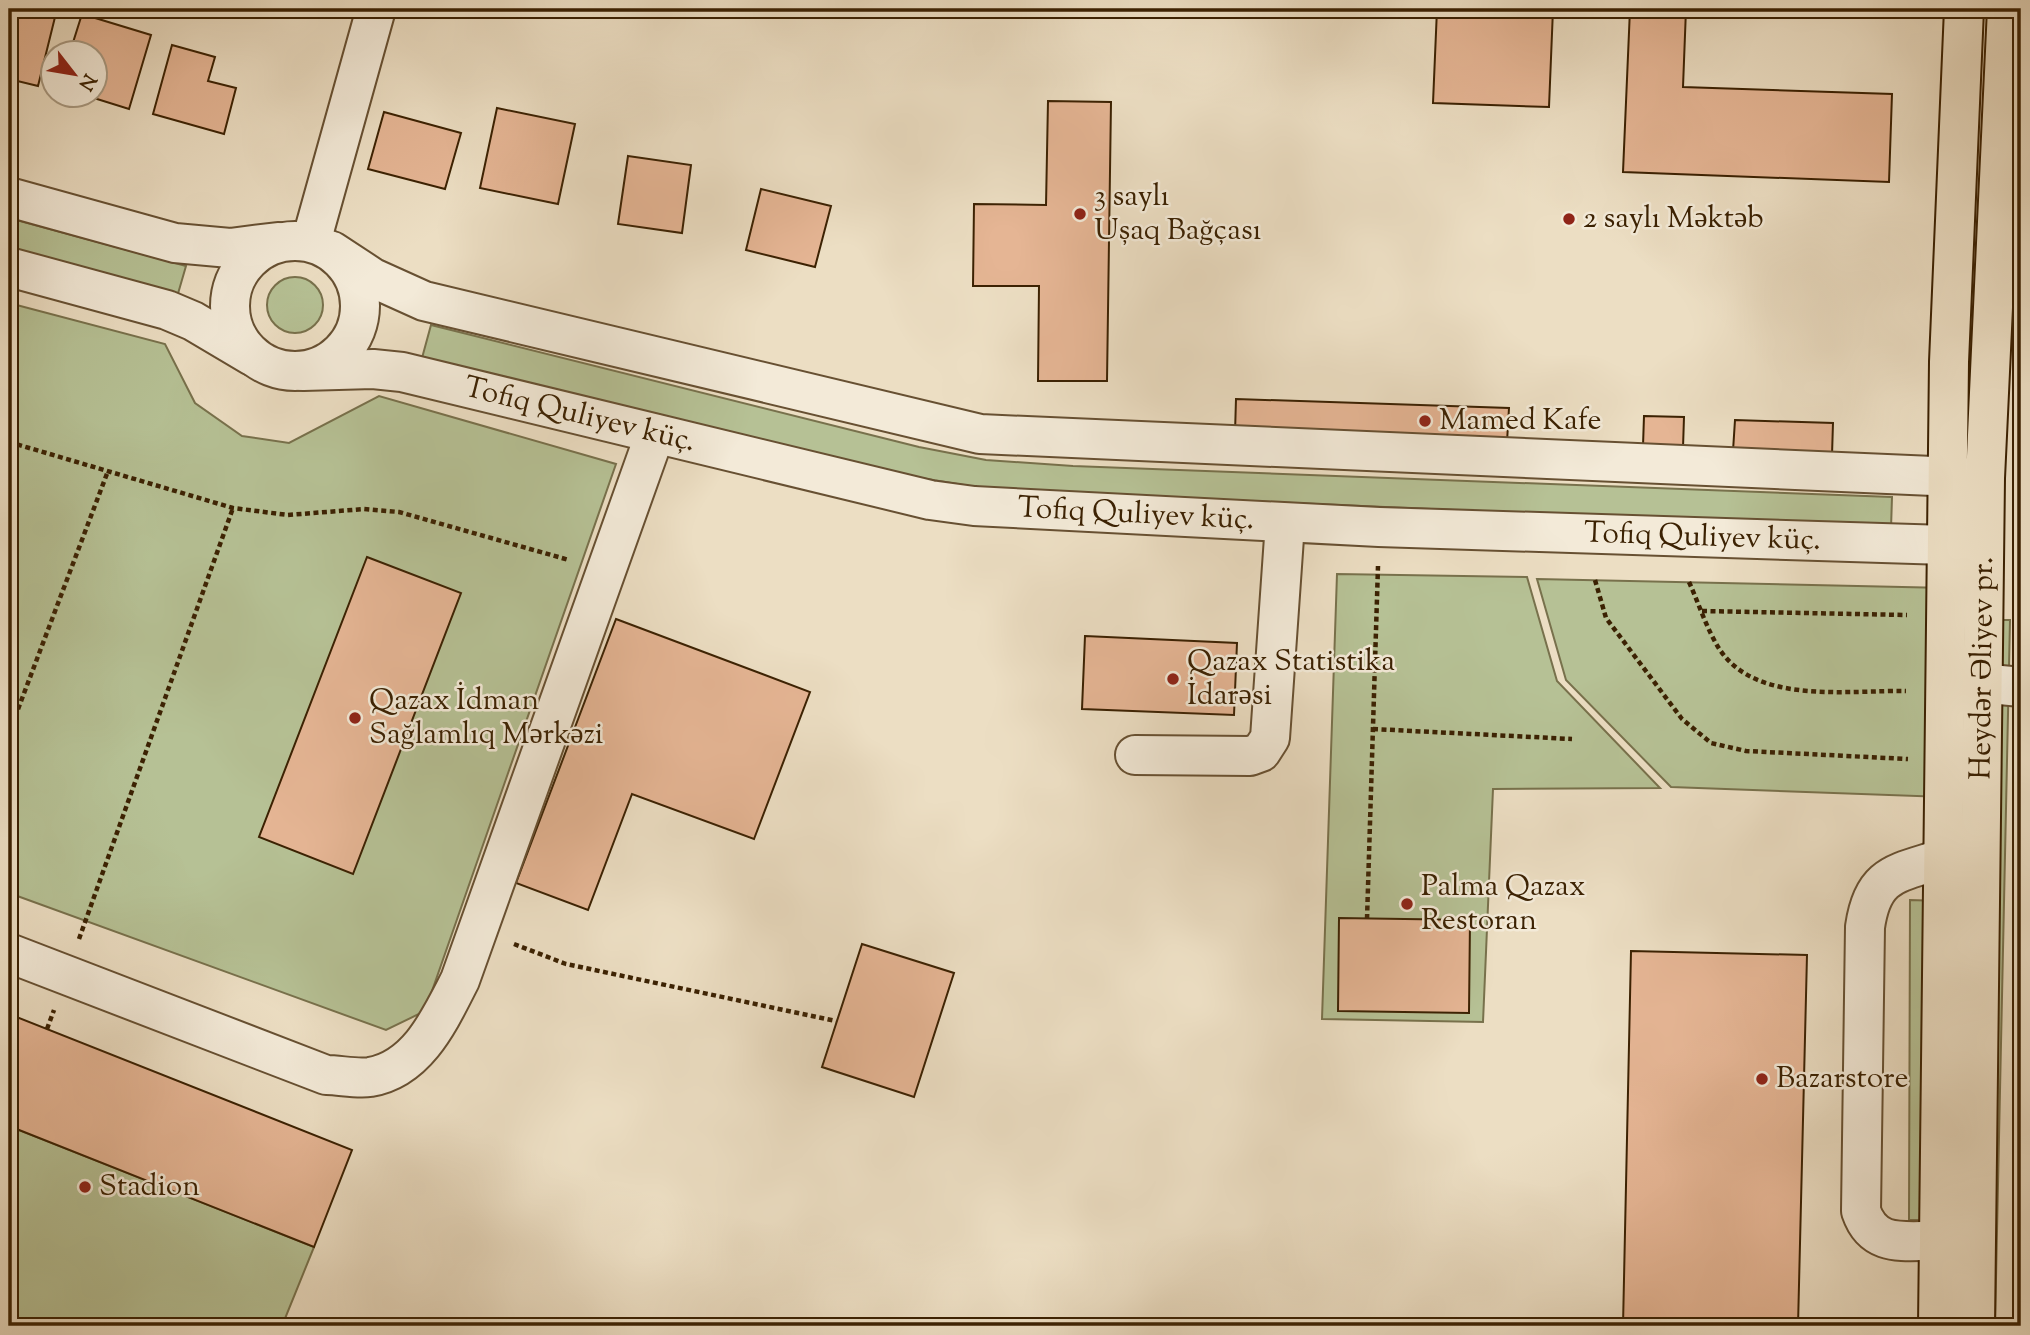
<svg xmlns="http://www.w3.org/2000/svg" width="2030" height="1335" viewBox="0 0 2030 1335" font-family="'Sorts Mill Goudy',serif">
  <rect width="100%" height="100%" fill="#ecdec3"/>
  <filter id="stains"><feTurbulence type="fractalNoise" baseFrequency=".00286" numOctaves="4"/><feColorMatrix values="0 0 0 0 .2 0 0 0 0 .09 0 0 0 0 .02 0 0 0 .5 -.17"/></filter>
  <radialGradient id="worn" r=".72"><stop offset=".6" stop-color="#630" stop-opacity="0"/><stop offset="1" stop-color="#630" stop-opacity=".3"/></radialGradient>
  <g fill="#b6c195" stroke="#78714c" stroke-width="2">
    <polygon points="9,218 186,266 177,297 9,250"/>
    <circle cx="295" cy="305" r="28"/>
    <polygon points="9,303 165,344 195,403 242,436 289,443 379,396 616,464 425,1011 386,1030 9,893"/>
    <polygon points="431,325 919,447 986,460 1073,466 1892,497 1891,529 994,490 921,478 422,358"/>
    <polygon points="1337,574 1527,577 1557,681 1660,788 1493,789 1483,1022 1322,1019"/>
    <polygon points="1537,579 1947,588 1944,797 1671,787 1566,680"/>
    <polygon points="1994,620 2010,620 1995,1326 1979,1326"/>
    <polygon points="1910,900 1940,901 1939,1220 1909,1220"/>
    <polygon points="9,1126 314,1247 282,1326 9,1326"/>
  </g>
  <g fill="#e5b594" stroke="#3b2102" stroke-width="2">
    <polygon points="18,9 57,9 38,86 9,79 9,46"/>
    <polygon points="1437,9 1553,9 1549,107 1433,103"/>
    <polygon points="1630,9 1686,9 1683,87 1892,94 1889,182 1623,172"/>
    <polygon points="82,14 151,35 129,109 81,94 94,94 94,52 70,52"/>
    <polygon points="172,45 215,57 208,81 236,88 224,134 153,114"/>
    <polygon points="1048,101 1111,102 1107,381 1038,381 1039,286 973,286 974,204 1046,205"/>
    <polygon points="497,108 575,124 558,204 480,188"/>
    <polygon points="384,112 461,133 445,189 368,169"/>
    <polygon points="628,156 691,165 682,233 618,224"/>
    <polygon points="761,189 831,206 815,267 746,250"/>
    <polygon points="1236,399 1509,408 1507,442 1235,433"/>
    <polygon points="1644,416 1684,417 1683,448 1643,446"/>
    <polygon points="1735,420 1833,423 1832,455 1733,451"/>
    <polygon points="367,557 461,593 353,874 259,837"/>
    <polygon points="616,619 810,692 754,839 632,794 588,910 516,883"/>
    <polygon points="1085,636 1237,643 1234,715 1082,709"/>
    <polygon points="1339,918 1470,920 1469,1013 1338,1011"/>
    <polygon points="862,944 954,973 914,1097 822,1067"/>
    <polygon points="1631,951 1807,955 1798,1326 1623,1326"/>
    <polygon points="9,1014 352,1150 314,1247 9,1126"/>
  </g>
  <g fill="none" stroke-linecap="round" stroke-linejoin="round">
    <g stroke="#675032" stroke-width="42">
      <g id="minor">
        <polyline points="9,197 175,243 230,248 278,242"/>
        <circle cx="295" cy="306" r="65"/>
        <polyline points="311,242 376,9"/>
        <polyline points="332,251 373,278 424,301 980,434 1979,478"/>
        <polyline points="9,267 167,310 193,321 252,356"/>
        <path id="s1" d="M303 371 373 369 402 372 930 500 974 506 1379 527 1978 546"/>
        <polyline points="1980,683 2021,687"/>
        <polyline points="1135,755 1250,756 1261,752 1270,738 1285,523"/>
        <path d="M9 953 326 1075C340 1075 356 1079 370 1077 418 1069 440 1019 460 980L655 434"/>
        <path d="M1939 1241C1905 1240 1874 1249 1861 1211L1865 927C1873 872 1897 874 1944 858"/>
      </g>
    </g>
    <g stroke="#3b2102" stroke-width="42">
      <g id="major">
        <polyline points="1938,1326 1949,362 1964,9"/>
        <path id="s2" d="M1975 1326 1985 478 2007 9"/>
      </g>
    </g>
    <g stroke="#3b2102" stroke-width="4.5" stroke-dasharray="5 3.5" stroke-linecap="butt">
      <polyline points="9,442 233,508 288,515 364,509 399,512 569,560"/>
      <polyline points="1595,580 1606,618 1682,719 1711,743 1746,751 1908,759"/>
      <path d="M1689 582C1699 604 1707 630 1720 650 1757 705 1849 690 1906 691"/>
      <polyline points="1702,611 1907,615"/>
      <polyline points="1373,729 1572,739"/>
      <polyline points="9,733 108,471"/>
      <polyline points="1367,919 1378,566"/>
      <polyline points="79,939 233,508"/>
      <polyline points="514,944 566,964 836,1021"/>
      <polyline points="47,1029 54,1010"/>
    </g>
    <use href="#minor" stroke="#f3ead8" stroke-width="38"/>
    <use href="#major" stroke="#ecdec3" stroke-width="38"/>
  </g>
  <g fill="#8f2418" stroke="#f3ead8" stroke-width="2.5">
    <circle cx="1080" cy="214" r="7"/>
    <circle cx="1569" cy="219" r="7"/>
    <circle cx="1425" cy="421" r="7"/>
    <circle cx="1173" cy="679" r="7"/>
    <circle cx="355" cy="718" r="7"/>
    <circle cx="1407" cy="904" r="7"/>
    <circle cx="1762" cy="1079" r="7"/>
    <circle cx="85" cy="1187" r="7"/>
  </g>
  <g text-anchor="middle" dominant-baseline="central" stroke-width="5" stroke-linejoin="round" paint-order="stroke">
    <g font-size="30" fill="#3b2102" stroke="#f3ead8" text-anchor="start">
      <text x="1094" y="197">3 saylı<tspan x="1094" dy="34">Uşaq Bağçası</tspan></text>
      <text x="1583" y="219">2 saylı Məktəb</text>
      <text x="1439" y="421">Mamed Kafe</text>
      <text x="1187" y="662">Qazax Statistika<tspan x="1187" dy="34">İdarəsi</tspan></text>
      <text x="369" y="701">Qazax İdman<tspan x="369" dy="34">Sağlamlıq Mərkəzi</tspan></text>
      <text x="1421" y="887">Palma Qazax<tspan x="1421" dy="34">Restoran</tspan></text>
      <text x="1776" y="1079">Bazarstore</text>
      <text x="99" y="1187">Stadion</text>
    </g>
    <g font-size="30" fill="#3b2102" stroke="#f3ead8">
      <text stroke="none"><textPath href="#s1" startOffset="282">Tofiq Quliyev küç.</textPath></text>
      <text stroke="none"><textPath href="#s1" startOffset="849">Tofiq Quliyev küç.</textPath></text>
      <text stroke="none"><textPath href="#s1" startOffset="1416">Tofiq Quliyev küç.</textPath></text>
      <text stroke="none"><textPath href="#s2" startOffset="658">Heydər Əliyev pr.</textPath></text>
    </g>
  </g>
  <rect width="2030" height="1335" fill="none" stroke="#ecdec3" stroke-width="35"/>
  <rect x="10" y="10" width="2009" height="1314" fill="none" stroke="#3b2102" stroke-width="3.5"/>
  <rect x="18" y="18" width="1995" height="1300" fill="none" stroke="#3b2102" stroke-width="2"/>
  <g transform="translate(74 74) rotate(121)"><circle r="33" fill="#f3ead8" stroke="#a99a82" stroke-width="2"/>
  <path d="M0-5L12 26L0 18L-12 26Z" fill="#8f2418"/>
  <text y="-10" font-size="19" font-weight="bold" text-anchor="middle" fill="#3b2102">N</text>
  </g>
  <rect width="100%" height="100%" filter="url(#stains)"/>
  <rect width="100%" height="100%" fill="url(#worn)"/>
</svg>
